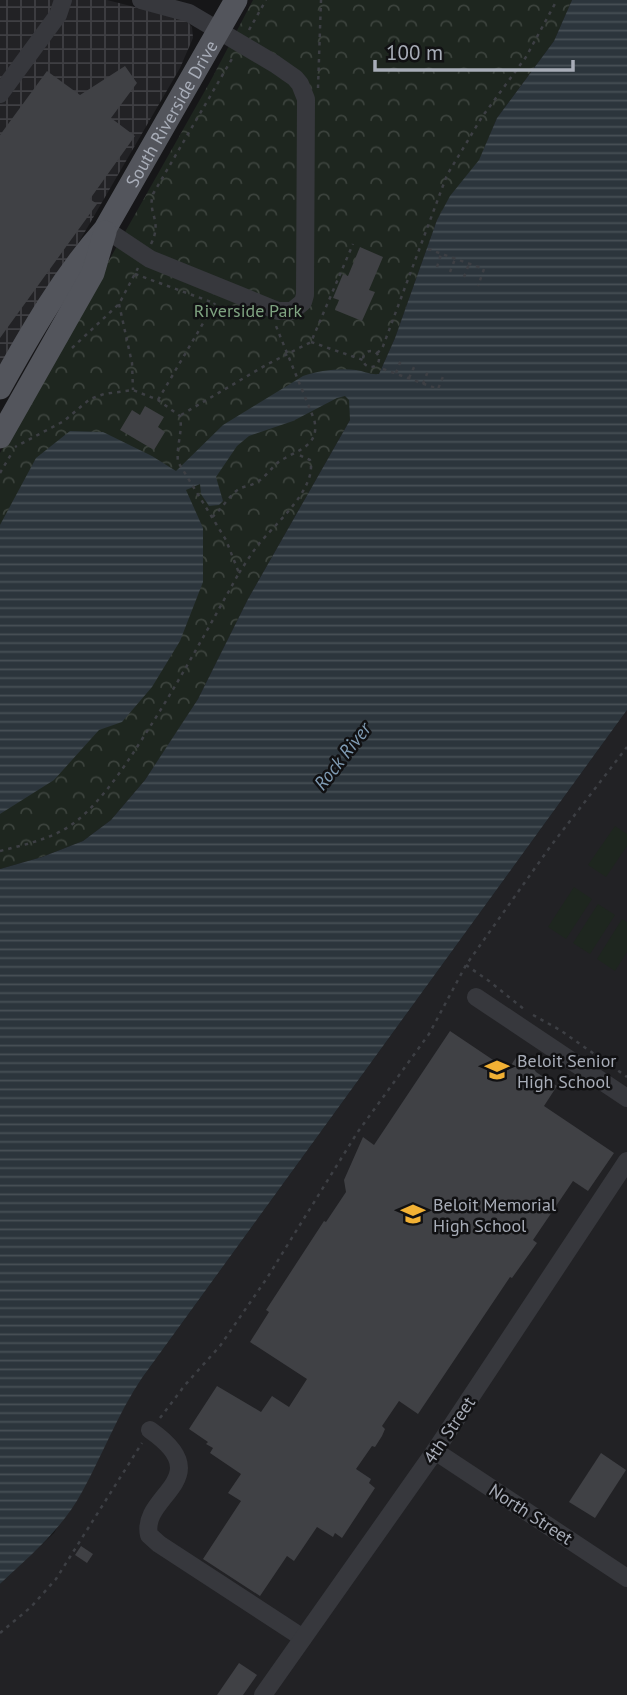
<svg xmlns="http://www.w3.org/2000/svg" width="627" height="1695" viewBox="0 0 627 1695" font-family="'PT Sans',sans-serif">
  <defs>
    <pattern id="industrial-grid" width="8" height="8" patternUnits="userSpaceOnUse" patternTransform="scale(1.75)"><rect width="8" height="8" fill="#222225"/><path d="M0 4h8M4 0v8" fill="none" stroke="#3f3f43"/></pattern>
    <pattern id="forest-crowns" width="20" height="18" patternUnits="userSpaceOnUse" patternTransform="scale(1.75)"><rect width="20" height="18" fill="#1e261f"/><path d="M2 6a3 3 0 1 1 6 0M12 15a3 3 0 1 1 6 0" fill="none" stroke="#3c433d"/></pattern>
    <pattern id="water-rules" width="6" height="5" patternUnits="userSpaceOnUse" patternTransform="scale(1.75)"><rect width="6" height="5" fill="#2c353c"/><path d="M0 2.5h6" fill="none" stroke="#485056"/></pattern>
  </defs>
  <rect width="100%" height="100%" fill="#161618"/>
  <polygon fill="#222225" points="627,710 627,1695 0,1695 0,1584 54,1533 129,1398 142,1378"/>
  <polygon fill="url(#industrial-grid)" points="0,0 107,0 186,20 192,27 193,38 180,68 0,378"/>
  <polygon fill="url(#forest-crowns)" points="253,0 572,0 554,41 497,118 479,161 450,197 437,220 395,338 379,374 350,420 248,599 198,699 171,741 145,780 111,820 83,841 42,857 0,869 0,453 211,80"/>
  <g fill="#1e261f">
    <polygon points="615,826 627,834 627,846 606,877 588,865"/>
    <polygon points="574,887 592,899 566,939 548,927"/>
    <polygon points="598,904 615,915 590,954 573,943"/>
    <polygon points="622,919 627,922 627,952 615,971 597,959"/>
  </g>
  <path fill="url(#water-rules)" d="M572 0H627V710L142 1378C118 1413 103 1454 82 1492 62 1529 30 1556 0 1584V869L42 857 83 841 111 820 145 780 198 699 248 599 350 420 349 400 345 396 337 398 293 421 249 436 237 446 216 477 223 501 219 505 209 506 201 494 200 484 186 490 203 528V582L180 641 152 687 122 722 99 730 54 780 0 814V525L36 458 70 431 103 432 152 456 176 471 223 425 303 376C318 371 339 368 356 370 364 371 370 375 379 374L395 338 437 220 450 196 479 160 497 118 554 41Z"/>
  <g fill="#404145">
    <polygon points="125,66 137,83 111,118 135,136 90,199 97,204 0,338 0,135 47,71 80,95"/>
    <polygon points="360,247 383,257 369,290 375,292 362,321 335,310 339,300 333,298 343,274 348,276"/>
    <polygon points="145,406 164,417 158,427 165,432 154,450 120,430 132,410 140,415"/>
    <polygon points="450,1031 508,1070 517,1056 532,1066 536,1072 557,1086 544,1106 614,1153 588,1191 573,1181 533,1240 537,1243 512,1278 510,1277 418,1414 399,1401 382,1426 385,1429 382,1436 375,1447 372,1446 356,1469 371,1479 369,1483 375,1488 342,1538 335,1533 333,1537 317,1527 294,1561 287,1556 260,1596 203,1559 241,1501 228,1493 241,1474 210,1453 213,1448 206,1444 208,1442 189,1429 217,1386 261,1412 272,1396 289,1407 307,1379 250,1342 269,1312 266,1310 324,1221 326,1222 346,1192 344,1180 363,1137 374,1145"/>
    <polygon points="601,1453 626,1470 595,1518 569,1502"/>
    <polygon points="81,1546 93,1554 87,1563 75,1555"/>
    <polygon points="239,1663 257,1675 243,1695 217,1695"/>
  </g>
  <g fill="none" stroke-linecap="round" stroke-linejoin="round">
    <g stroke="#3d3f44" stroke-width="2.5" stroke-dasharray="3.5 5" stroke-linecap="butt">
      <polyline points="249,30 266,0"/>
      <polyline points="318,88 321,0"/>
      <path d="M151 244C163 220 147 214 153 194L233 57"/>
      <polyline points="428,249 484,269 478,286"/>
      <polyline points="437,267 441,254"/>
      <polyline points="450,272 455,259"/>
      <polyline points="135,274 214,303"/>
      <polyline points="464,277 469,264"/>
      <polyline points="119,304 132,363 133,390"/>
      <polyline points="311,342 363,360"/>
      <polyline points="72,348 119,304 138,268"/>
      <circle cx="371" cy="359" r="8"/>
      <polyline points="377,353 382,349 447,175 482,117 526,57 557,0"/>
      <polyline points="383,369 438,389 444,374"/>
      <polyline points="396,373 401,360"/>
      <polyline points="409,378 415,365"/>
      <polyline points="423,384 428,371"/>
      <polyline points="158,400 215,303"/>
      <polyline points="181,415 266,365 311,342 353,244"/>
      <polyline points="0,473 13,451"/>
      <path d="M212 517C221 510 226 500 235 492 241 486 248 487 255 483 265 479 271 467 280 461 297 450 321 446 314 419L276 326"/>
      <path d="M239 573C245 564 251 554 258 545 274 525 318 488 310 460L297 454"/>
      <path d="M0 851C27 844 57 838 79 819 109 793 132 755 153 722 184 673 211 623 239 573L226 540 178 462C176 446 183 432 180 416L158 400 133 390 104 394 90 399 64 421 15 447"/>
      <polyline points="466,965 489,981 525,1010"/>
      <polyline points="533,1015 560,1030 627,1077"/>
      <polyline points="160,1418 185,1385 220,1346 267,1278 357,1133 429,1034 466,965 550,847 627,747"/>
      <polyline points="0,1633 31,1607 56,1579 142,1443"/>
    </g>
    <g stroke="#37383d" stroke-width="18">
      <polyline points="0,94 58,15 63,0"/>
      <polyline points="105,229 150,259 278,311 292,311 303,302 305,295 306,99 300,84 295,78 275,64 189,13 141,0"/>
      <polyline points="476,997 627,1098"/>
      <path d="M150 1430C220 1479 140 1495 149 1535L159 1544 303 1638"/>
      <polyline points="435,1451 627,1578"/>
      <polyline points="263,1695 435,1451 627,1161"/>
    </g>
    <g stroke="#53555c" stroke-width="23">
      <path id="s1" d="M0 388C31 332 62 278 105 229L236 0"/>
      <polyline points="0,437 93,273 105,232"/>
    </g>
  </g>
  <defs>
    <g id="school-bare" transform="scale(1.89)"><path d="M0-5L7-2L0 1L-7-2ZM-4 1L0 2.5L4 1V4Q0 6-4 4Z" fill="#f2b134" stroke="#111113" stroke-width="2.5" paint-order="stroke"/></g>
  </defs>
  <g fill-rule="evenodd">
    <use href="#school-bare" x="497" y="1070"/>
    <use href="#school-bare" x="413" y="1214"/>
  </g>
  <g text-anchor="middle" dominant-baseline="central" stroke-width="5" stroke-linejoin="round" paint-order="stroke">
    <g font-size="18" fill="#a8adb8" stroke="#111113">
      <text stroke="none"><textPath href="#s1" startOffset="324">South Riverside Drive</textPath></text>
      <text transform="translate(449 1430) rotate(-56)">4th Street</text>
      <text transform="translate(531 1514) rotate(33)">North Street</text>
    </g>
    <g font-size="18" fill="#7fa381" stroke="#111113">
      <text x="248" y="310">Riverside Park</text>
    </g>
    <g font-size="18" fill="#a8adb8" stroke="#111113" text-anchor="start">
      <text x="517" y="1060">Beloit Senior<tspan x="517" dy="21">High School</tspan></text>
      <text x="433" y="1204">Beloit Memorial<tspan x="433" dy="21">High School</tspan></text>
    </g>
    <g font-size="19" font-style="italic" fill="#7f9bb3" stroke="#111113">
      <text transform="translate(342 756) rotate(-52)">Rock River</text>
    </g>
  </g>
  <path d="M375 60v10h198v-10" fill="none" stroke="#a8adb8" stroke-width="3.5"/>
  <text x="386" y="60" font-size="21" fill="#a8adb8" stroke="#111113" stroke-width="5" paint-order="stroke">100 m</text>
</svg>
